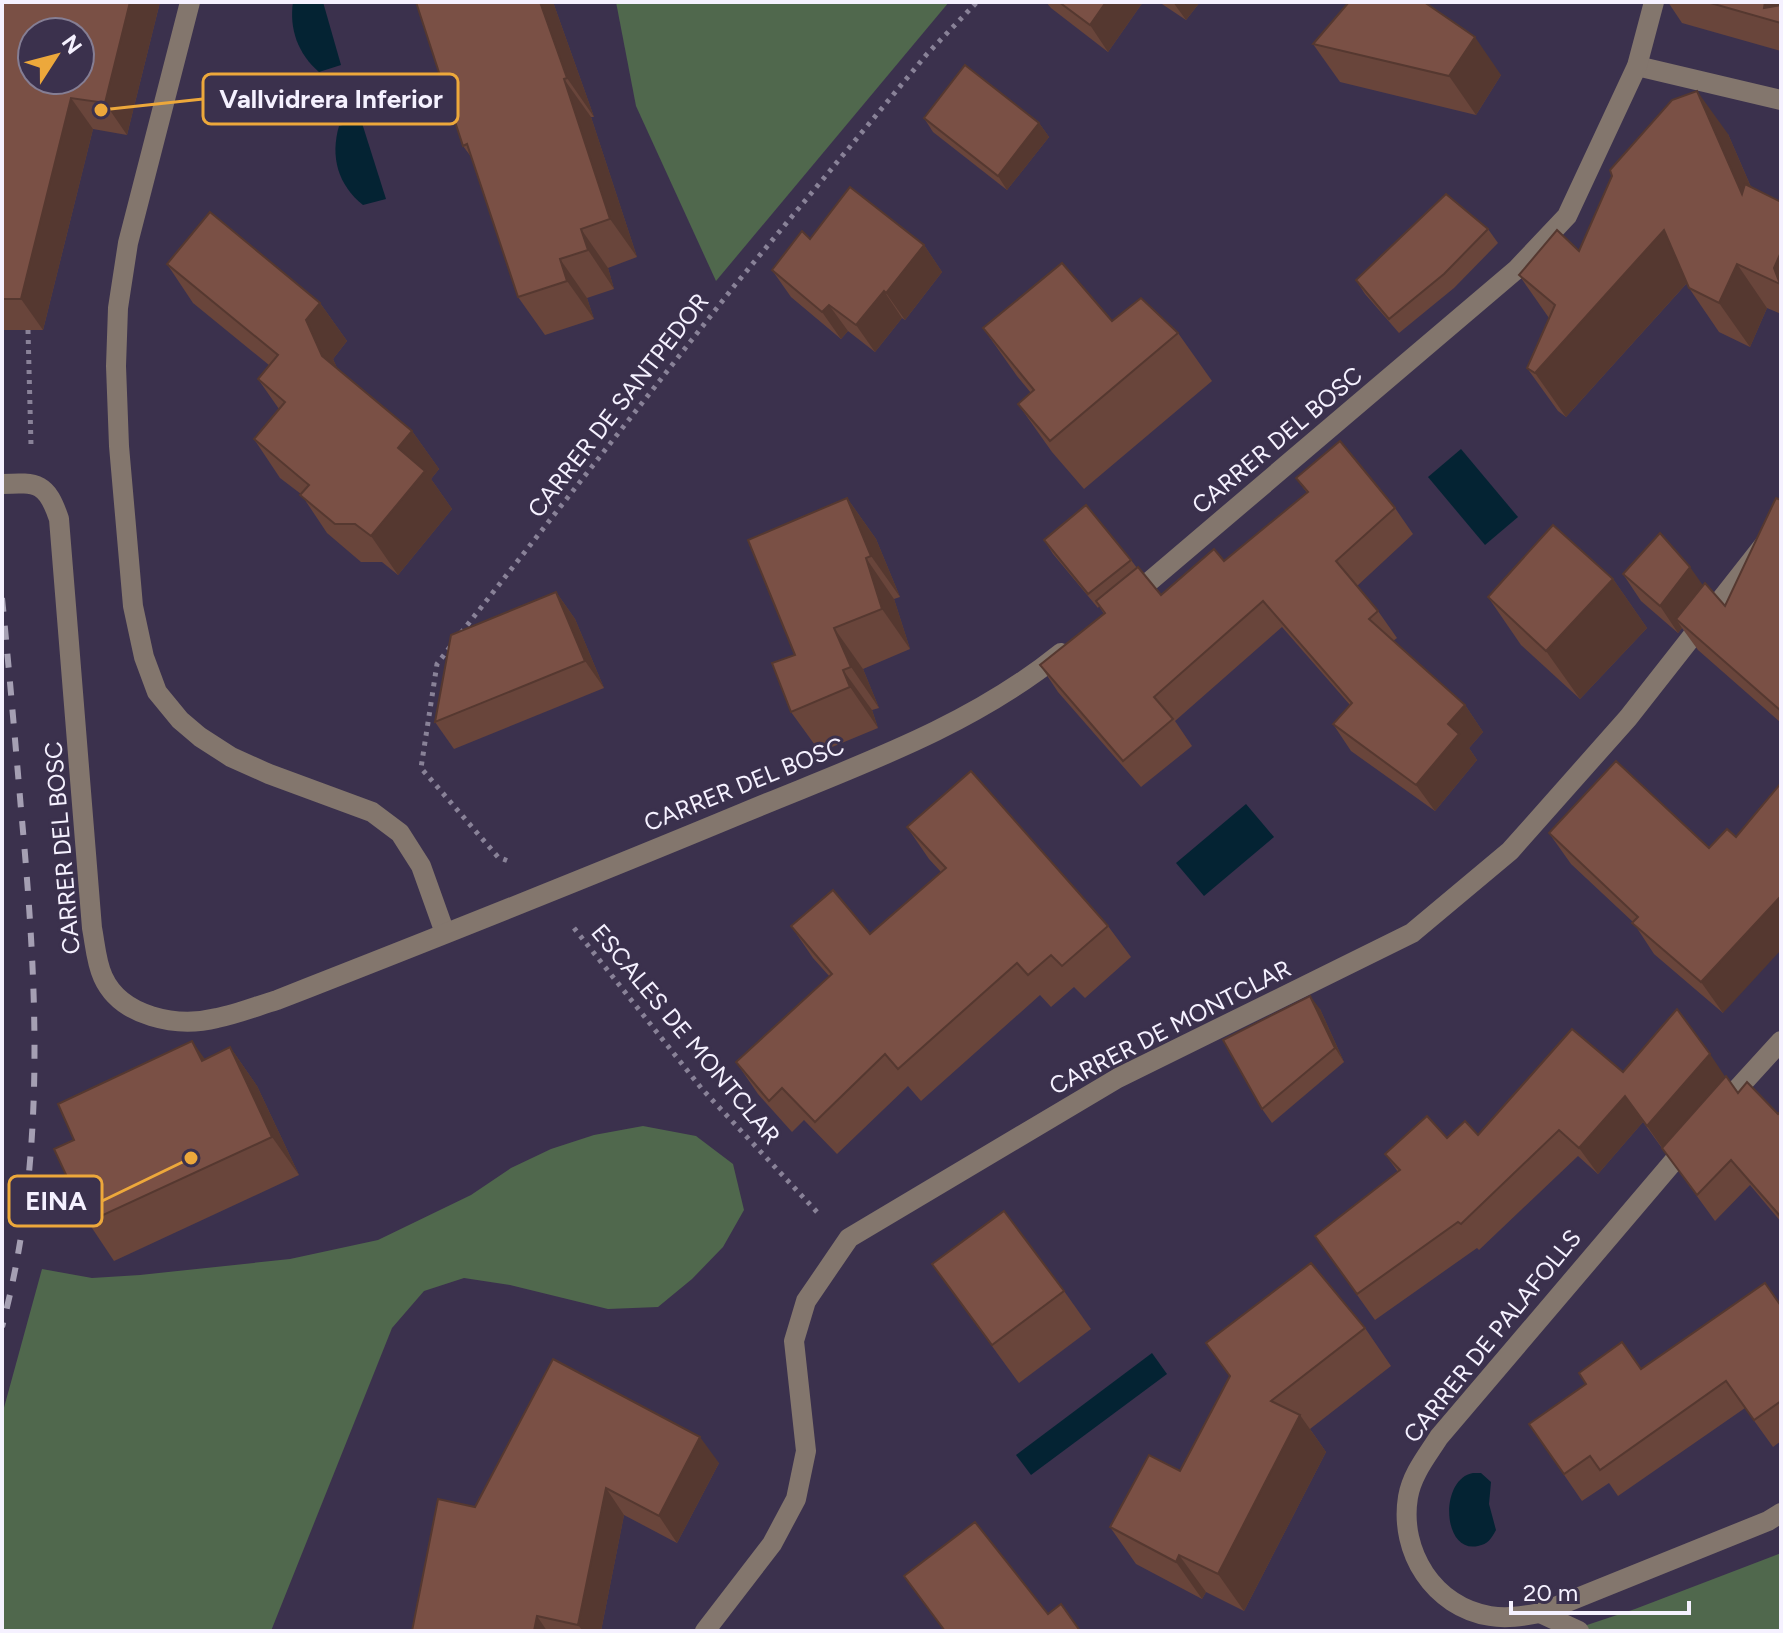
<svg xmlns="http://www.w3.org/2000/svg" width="1783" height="1633" viewBox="0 0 1783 1633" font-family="Figtree,sans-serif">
  <rect width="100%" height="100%" fill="#3b314d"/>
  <g fill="#50684d">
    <polygon points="616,2 949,2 716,281 636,106"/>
    <polygon points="643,1126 696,1136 733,1164 744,1210 723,1247 692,1279 658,1307 608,1309 510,1285 464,1278 424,1291 392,1328 271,1631 2,1631 2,1415 42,1269 92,1278 140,1275 290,1259 378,1240 471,1195 511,1168 551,1149 594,1135"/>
    <polygon points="1781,1553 1781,1631 1569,1631 1635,1609"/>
  </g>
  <g fill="#042333">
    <path d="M293 2H323L341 65 319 72C298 54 289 29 293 2Z"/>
    <path d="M361 120 386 199 363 205C338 185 330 157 339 126Z"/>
    <polygon points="1461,449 1518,517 1485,545 1428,477"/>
    <polygon points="1246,804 1274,837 1204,896 1176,863"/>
    <polygon points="1152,1353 1167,1374 1031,1475 1016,1455"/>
    <path d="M1473 1473H1481L1491 1482 1489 1504 1496 1530C1491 1539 1488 1544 1478 1546 1442 1554 1439 1479 1473 1473Z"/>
  </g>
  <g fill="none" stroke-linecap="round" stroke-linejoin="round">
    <g stroke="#898298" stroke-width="5" stroke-dasharray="4 6" stroke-linecap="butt">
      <polyline points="28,330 31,445"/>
      <polyline points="461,633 735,285 927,54 977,2"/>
      <polyline points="450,647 437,664 421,768 498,857 511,862"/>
      <polyline points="574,928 702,1089 817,1212"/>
    </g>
    <g stroke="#83766d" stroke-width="20">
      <polyline points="190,2 128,243 118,308 116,366 119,446 133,606 144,657 157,692 180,720 200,737 231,757 269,774 372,812 400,833 421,866 445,933"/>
      <polyline points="1637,66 1781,100"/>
      <path d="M2 484C38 482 47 483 59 519L92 928C95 943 96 962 103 977 121 1017 177 1028 217 1018 237 1014 257 1006 277 1000 433 939 589 877 743 813 853 767 967 729 1061 653"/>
      <polyline points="1130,598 1517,269 1567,216 1637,66 1654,2"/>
      <polyline points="1719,1109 1781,1041"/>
      <path d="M1690 1142 1439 1437C1427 1456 1412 1474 1408 1497 1399 1552 1434 1607 1490 1616 1507 1619 1523 1616 1540 1613L1768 1521 1781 1513"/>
      <polyline points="1540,1613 1579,1631"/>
      <polyline points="705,1631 772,1544 796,1499 806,1451 794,1341 806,1301 849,1238 1118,1078 1412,933 1510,851 1628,718 1767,541 1781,511"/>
    </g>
    <path stroke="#a59fb3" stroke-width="6" stroke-dasharray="14 14" stroke-linecap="butt" d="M2 598C9 668 15 739 21 809 37 983 47 1157 2 1327"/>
  </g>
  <g fill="#69453b">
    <polygon points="2,2 160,2 127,135 93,129 43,330 2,330"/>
    <polygon points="553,2 594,117 591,117 637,257 608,268 614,289 587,298 594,319 545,335 518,297 472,158 463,146"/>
    <polygon points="1046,2 1143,2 1108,52 1051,8"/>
    <polygon points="1159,2 1200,2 1186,20"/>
    <polygon points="1668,2 1781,2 1781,51 1682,23"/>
    <polygon points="1313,44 1501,75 1476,115 1340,82"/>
    <polygon points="924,118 1039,123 1049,137 1007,190 933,132"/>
    <polygon points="1728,134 1751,187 1781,202 1781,314 1767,308 1750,347 1719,332 1689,288 1687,283 1566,417 1558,411 1527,368 1549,318 1519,275 1579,251"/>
    <polygon points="1488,229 1498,243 1454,288 1399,333 1365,294 1356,280"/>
    <polygon points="810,239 924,245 942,272 905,320 902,318 875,352 848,331 841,339 791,297 772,270"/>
    <polygon points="167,264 320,303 347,341 333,359 337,368 412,431 439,469 431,479 452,509 398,575 382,562 361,562 327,533 301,494 280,478 254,439 279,409 258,379 269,365 193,303"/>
    <polygon points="1112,321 1178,333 1212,381 1084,489 1052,452 1018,404 1031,393 1017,376 983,328"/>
    <polygon points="1296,478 1395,508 1413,534 1357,586 1378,611 1397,638 1393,641 1465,705 1483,732 1469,748 1477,760 1435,811 1351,751 1333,724 1350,705 1282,627 1175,721 1192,746 1141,787 1058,692 1040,665 1104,614 1099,606 1098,608 1053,554 1044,540 1131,560 1137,568 1161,595 1224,561 1307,493"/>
    <polygon points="847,498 876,539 900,597 894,599 910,649 863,669 879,708 872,710 878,728 820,752 791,712 795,655"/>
    <polygon points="1781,500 1781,723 1698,650 1682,628 1678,633 1641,601 1623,574 1703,586 1725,606"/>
    <polygon points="1613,579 1647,628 1580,699 1521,645 1488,597"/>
    <polygon points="556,592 575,619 604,688 454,749 435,722"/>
    <polygon points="907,827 1108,926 1131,957 1085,998 1074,987 1051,1007 1040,995 921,1101 908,1086 837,1154 804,1120 792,1132 758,1094 736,1062 830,977 813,958 791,926 870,934 941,872 929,859"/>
    <polygon points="1549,833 1709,848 1736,837 1723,1013 1654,954 1633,922 1571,864"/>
    <polygon points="1320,1009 1344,1062 1272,1123 1262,1109"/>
    <polygon points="230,1047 257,1086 299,1175 114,1261 88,1222 74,1140 205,1059"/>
    <polygon points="1623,1072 1726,1077 1738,1093 1778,1114 1781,1111 1781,1222 1750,1185 1715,1221 1643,1122 1598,1174 1578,1156 1479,1250 1477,1248 1375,1320 1315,1236 1398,1172 1385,1154 1447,1138 1478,1135"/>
    <polygon points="932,1264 1064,1291 1091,1329 1019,1383"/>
    <polygon points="1781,1306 1781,1441 1773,1447 1745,1408 1618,1496 1609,1483 1582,1501 1529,1424 1641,1369"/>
    <polygon points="1365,1328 1391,1366 1310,1429 1326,1452 1244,1611 1206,1592 1202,1599 1136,1564 1110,1527 1180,1471 1230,1377 1206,1343"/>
    <polygon points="719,1463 677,1543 624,1515 601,1631 412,1631 475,1507"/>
  </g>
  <g fill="#553830">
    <polygon points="130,2 160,2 127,135 105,103"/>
    <polygon points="540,2 553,2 594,117 567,78"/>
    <polygon points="1106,2 1143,2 1108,52 1090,25"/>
    <polygon points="1173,2 1200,2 1186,20"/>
    <polygon points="1765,2 1781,2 1781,23 1764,8"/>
    <polygon points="1475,37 1501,75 1476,115 1449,76"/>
    <polygon points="564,79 591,117 637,257 610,219"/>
    <polygon points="1697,91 1728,134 1773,238 1742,194"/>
    <polygon points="71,98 93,129 43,330 21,299"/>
    <polygon points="1039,123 1049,137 1007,190 998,176"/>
    <polygon points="581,229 608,268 614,289 588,250"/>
    <polygon points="1664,230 1695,274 1566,417 1535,373"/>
    <polygon points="924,245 942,272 905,320 886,293"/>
    <polygon points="1781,252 1781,285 1774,268"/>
    <polygon points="560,259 587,298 594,319 567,281"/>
    <polygon points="1737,264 1767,308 1750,347 1719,303"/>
    <polygon points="884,291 902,318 875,352 856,325"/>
    <polygon points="320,303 347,341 333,359 349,394 322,356 306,320"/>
    <polygon points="829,305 848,331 841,339 822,312"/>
    <polygon points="412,431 439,469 431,479 452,509 398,575 371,536 398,448"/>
    <polygon points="847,498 876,539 900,597 871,556"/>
    <polygon points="866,558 894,599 910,649 882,609"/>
    <polygon points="1690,567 1709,594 1676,619 1682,628 1678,633 1660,606"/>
    <polygon points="1613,579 1647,628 1580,699 1546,651"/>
    <polygon points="556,592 575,619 604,688 585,661"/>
    <polygon points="834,628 863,669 879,708 851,667"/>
    <polygon points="843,670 872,710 878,728 850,687"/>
    <polygon points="1465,705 1483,732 1469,748 1477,760 1435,811 1416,785 1448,724"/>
    <polygon points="1781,896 1781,950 1723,1013 1701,982"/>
    <polygon points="1310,996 1320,1009 1344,1062 1335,1048"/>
    <polygon points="192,1041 219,1079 202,1061"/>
    <polygon points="230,1047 257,1086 299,1175 272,1137"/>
    <polygon points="1710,1054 1728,1081 1665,1152 1647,1126"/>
    <polygon points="1625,1096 1643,1122 1598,1174 1579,1148"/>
    <polygon points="1300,1415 1326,1452 1244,1611 1218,1574"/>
    <polygon points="700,1437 719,1463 677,1543 659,1516"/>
    <polygon points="606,1488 624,1515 601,1631 583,1631 578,1625"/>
    <polygon points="1179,1555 1206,1592 1202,1599 1176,1562"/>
    <polygon points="537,1616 547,1631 534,1631"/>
  </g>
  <g fill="#7a5045" stroke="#553830" stroke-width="2" fill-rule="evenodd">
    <path d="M2 2H130L105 103 71 98 21 299H2ZM32 32H80V80H32Z"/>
    <polygon points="416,2 540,2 567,78 564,79 610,219 581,229 588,250 560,259 567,281 518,297 467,144 463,146"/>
    <polygon points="1059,2 1106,2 1090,25"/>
    <polygon points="1349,2 1424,2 1475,37 1449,76 1313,44"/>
    <polygon points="1707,2 1765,2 1764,8 1781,5 1781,23"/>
    <polygon points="965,65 1039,123 998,176 924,118"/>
    <polygon points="1697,91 1742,194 1745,184 1781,202 1781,252 1774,268 1780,284 1737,264 1719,303 1689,288 1664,230 1535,373 1527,368 1555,305 1519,275 1557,230 1579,251 1612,176 1610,170 1672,100"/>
    <polygon points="850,187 924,245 886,293 884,291 856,325 829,305 822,312 772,270 802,231 810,239"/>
    <polygon points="1446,194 1488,229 1444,274 1389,319 1356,280"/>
    <polygon points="210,212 320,303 306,320 322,356 412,431 398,448 425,471 371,536 355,524 335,524 300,495 309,485 254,439 285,402 258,379 278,355 167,264"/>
    <polygon points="1062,263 1112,321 1141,298 1178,333 1050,441 1018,404 1034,390 983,328"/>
    <polygon points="1340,441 1395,508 1336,561 1378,611 1369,619 1465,705 1448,724 1459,734 1416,785 1333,724 1352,703 1263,601 1154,697 1173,719 1123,761 1040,665 1105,613 1096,601 1138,567 1161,595 1214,549 1224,561 1308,492 1296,478"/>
    <polygon points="847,498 871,556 866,558 882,609 834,628 851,667 843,670 850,687 791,712 772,663 795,655 748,540"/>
    <polygon points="1776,498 1781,500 1781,711 1676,619 1705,583 1725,606"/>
    <polygon points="1086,505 1131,560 1088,594 1044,540"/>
    <polygon points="1553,525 1613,579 1546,651 1488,597"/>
    <polygon points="1660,533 1690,567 1660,606 1623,574"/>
    <polygon points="556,592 585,661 435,722 451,635"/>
    <polygon points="1616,761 1709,848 1727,829 1736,837 1781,783 1781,896 1701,982 1632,923 1638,917 1549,833"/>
    <polygon points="971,771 1108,926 1062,966 1051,955 1028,975 1017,963 898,1069 885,1054 815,1122 782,1088 769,1101 736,1062 832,974 791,926 833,890 870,934 946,868 907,827"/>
    <polygon points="1310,996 1335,1048 1262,1109 1223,1040"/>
    <polygon points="1677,1009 1710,1054 1647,1126 1625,1096 1579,1148 1559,1130 1461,1224 1458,1222 1357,1294 1315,1236 1400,1170 1385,1154 1427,1116 1447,1138 1465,1121 1478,1135 1572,1029 1623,1072"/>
    <polygon points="192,1041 202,1061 230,1047 272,1137 88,1222 54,1149 74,1140 58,1104"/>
    <polygon points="1726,1076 1738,1093 1747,1082 1778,1114 1781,1111 1781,1217 1731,1160 1697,1195 1662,1148"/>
    <polygon points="1004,1211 1064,1291 992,1345 932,1264"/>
    <polygon points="1311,1263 1365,1328 1271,1401 1300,1415 1218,1574 1179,1555 1176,1562 1110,1527 1149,1455 1180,1471 1230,1376 1206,1343"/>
    <polygon points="1765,1283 1781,1306 1781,1401 1754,1420 1726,1381 1600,1470 1590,1456 1564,1474 1529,1424 1586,1384 1579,1373 1622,1342 1641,1369"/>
    <polygon points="553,1359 700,1437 659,1516 606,1488 578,1625 537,1616 534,1631 412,1631 438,1499 475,1507"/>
    <polygon points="975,1522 1048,1614 1061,1604 1080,1631 945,1631 904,1576"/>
  </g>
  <g text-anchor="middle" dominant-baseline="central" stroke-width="6" stroke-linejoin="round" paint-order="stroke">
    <g font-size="24" fill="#f5f1ff" stroke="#3b314d">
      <text transform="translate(618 405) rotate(-52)">CARRER DE SANTPEDOR</text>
      <text transform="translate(1277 440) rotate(-40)">CARRER DEL BOSC</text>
      <text transform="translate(744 784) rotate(-22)">CARRER DEL BOSC</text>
      <text transform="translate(62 848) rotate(-95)">CARRER DEL BOSC</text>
      <text transform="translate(1170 1027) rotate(-27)">CARRER DE MONTCLAR</text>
      <text transform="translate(686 1034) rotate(50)">ESCALES DE MONTCLAR</text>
      <text transform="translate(1492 1336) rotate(-51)">CARRER DE PALAFOLLS</text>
    </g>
  </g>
  <path fill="none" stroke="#eda83b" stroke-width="3" d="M101 110L203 99M191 1158L102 1201"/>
  <g fill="#eda83b" stroke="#3b314d" stroke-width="3">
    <circle cx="101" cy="110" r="8"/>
    <circle cx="191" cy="1158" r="8"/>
  </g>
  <g fill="#3b314d" stroke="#eda83b" stroke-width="3">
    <rect x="203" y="74" width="255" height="50" rx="8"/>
    <rect x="9" y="1176" width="93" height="50" rx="8"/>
  </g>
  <g font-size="26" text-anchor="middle" font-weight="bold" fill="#f5f1ff">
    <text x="331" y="108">Vallvidrera Inferior</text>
    <text x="56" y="1210">EINA</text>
  </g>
  <rect width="1783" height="1633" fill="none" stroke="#f5f1ff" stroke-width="8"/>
  <g transform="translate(56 56) rotate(54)"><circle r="38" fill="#3b314d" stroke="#857e94" stroke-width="2"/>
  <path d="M0-6L14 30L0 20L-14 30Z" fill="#eda83b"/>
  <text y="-12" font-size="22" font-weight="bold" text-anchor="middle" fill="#f5f1ff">N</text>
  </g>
  <path d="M1511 1601v12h178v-12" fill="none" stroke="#f5f1ff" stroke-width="4"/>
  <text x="1523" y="1601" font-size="24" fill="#f5f1ff" stroke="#3b314d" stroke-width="6" paint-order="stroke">20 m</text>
</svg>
